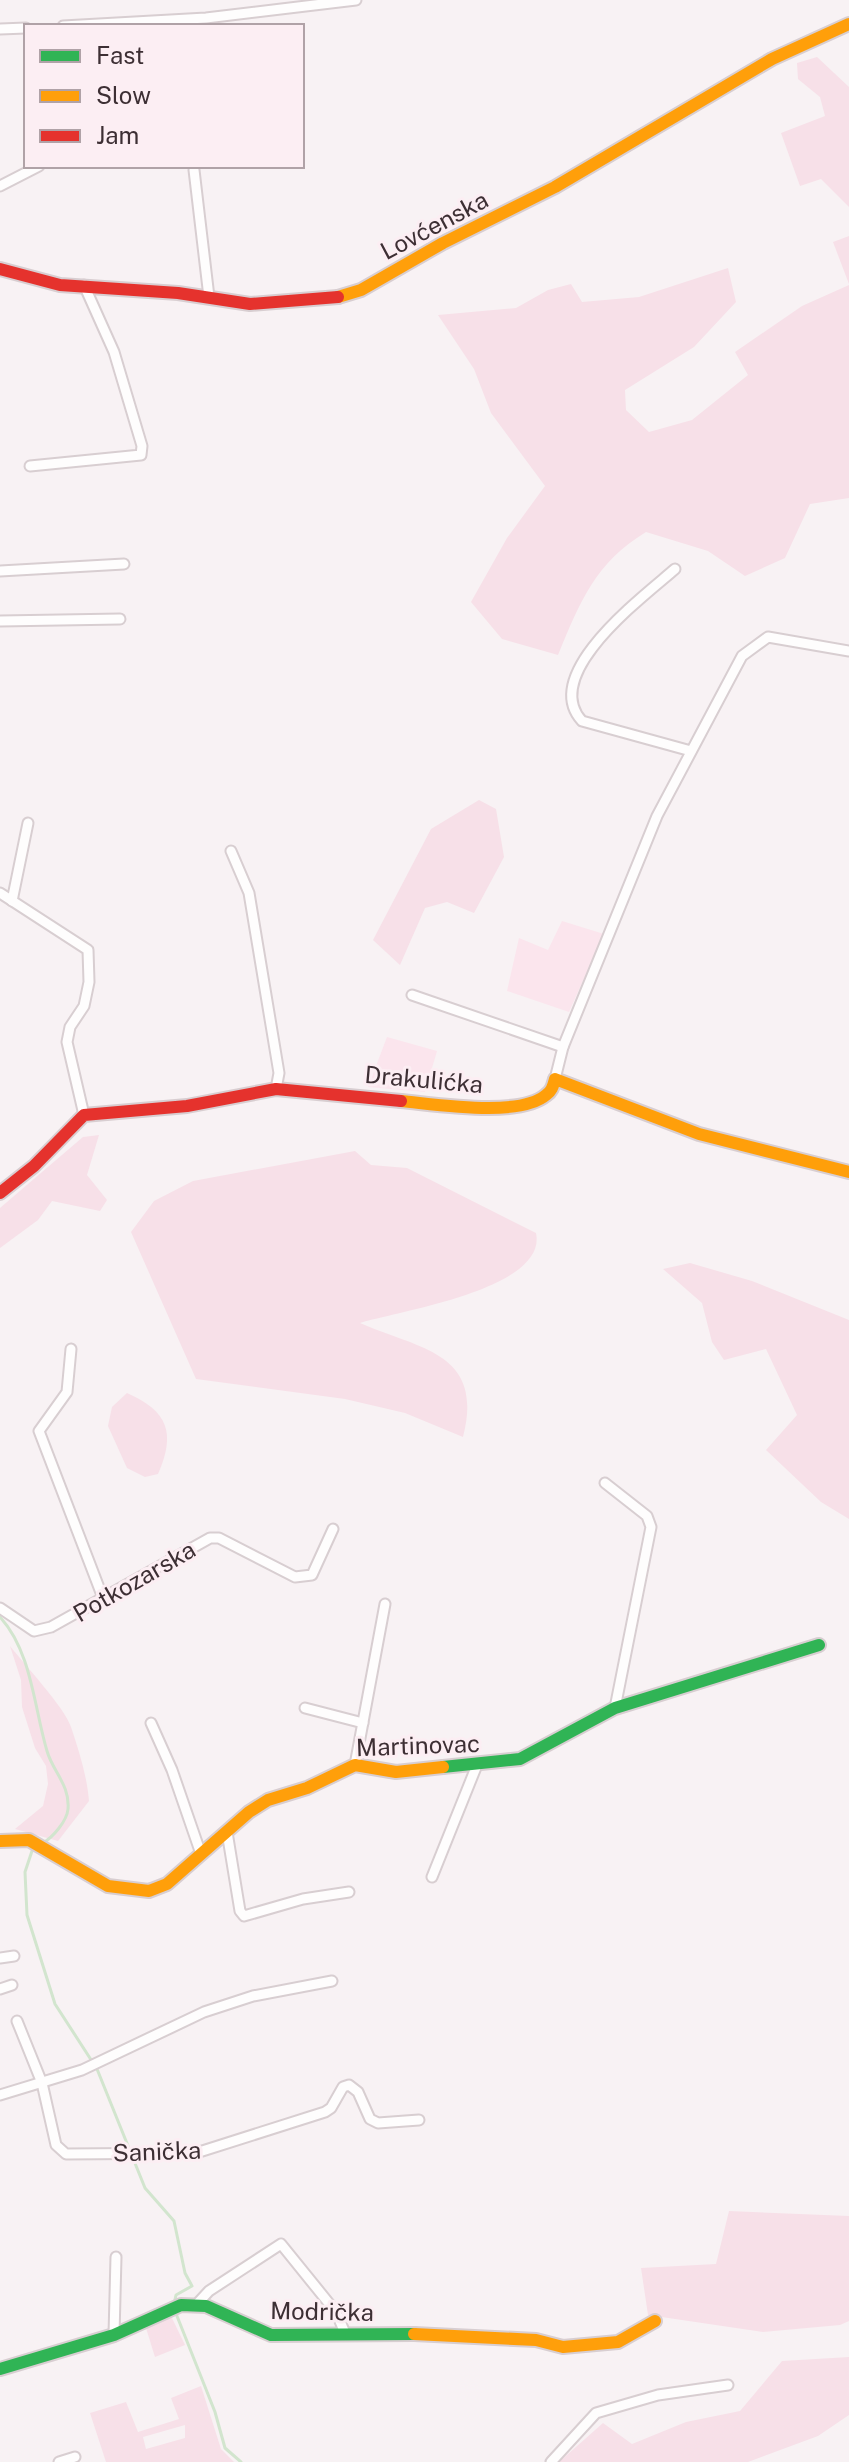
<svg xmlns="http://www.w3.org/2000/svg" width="849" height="2462" viewBox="0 0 849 2462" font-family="'Public Sans',sans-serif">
  <rect width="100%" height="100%" fill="#f8f2f4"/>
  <g fill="#fbe5ed">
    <polygon points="562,921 604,934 569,1012 507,991 519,938 548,950"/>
    <polygon points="387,1037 437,1051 425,1092 368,1087"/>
  </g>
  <g fill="#f7e0e8" fill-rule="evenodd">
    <polygon points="817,57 849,87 849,207 821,179 800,186 781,133 825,116 820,97 798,79 797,63"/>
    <polygon points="849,236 849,284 833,242"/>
    <path d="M728 268 736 302 694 347 625 390 626 410 649 432 692 420 748 375 735 352 802 306 849 285V498L810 504 785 558 745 576 708 551 646 532C595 563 580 602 558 655L502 639 471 602 507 538 545 486 491 413 474 369 438 315 516 308 548 290 571 284 582 302 639 297Z"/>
    <polygon points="479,800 496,809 504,857 474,913 447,902 425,908 400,965 373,940 431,829"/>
    <polygon points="99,1135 87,1175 107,1200 100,1211 52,1201 38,1220 0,1248 0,1208 83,1137"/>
    <path d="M355 1151 371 1165 407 1168 536 1233C548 1289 399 1311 360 1323 419 1349 485 1352 463 1437L405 1413 345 1399 196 1379 131 1232 154 1201 193 1181Z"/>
    <polygon points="690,1263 752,1281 849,1320 849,1519 821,1502 766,1450 797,1415 766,1349 724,1360 712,1342 702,1303 663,1269"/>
    <path d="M127 1393C168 1411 176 1433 158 1474L145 1477 127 1468 108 1426 112 1407Z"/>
    <path d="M10 1646C24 1664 65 1708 71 1727 79 1751 87 1776 89 1801L58 1841 15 1829 43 1806 48 1784 46 1766 35 1748 22 1707 21 1680Z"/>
    <polygon points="729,2211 849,2216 849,2321 840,2325 763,2332 648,2315 641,2268 716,2264"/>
    <polygon points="170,2314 185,2345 155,2357 146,2328"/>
    <polygon points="849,2357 849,2415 818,2436 748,2462 559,2462 603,2423 632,2444 686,2422 740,2411 782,2361"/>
    <path d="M201 2386 221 2449 234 2462H106L90 2413 126 2402 138 2432 179 2419 171 2398ZM185 2425V2438L146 2449 143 2437Z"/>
  </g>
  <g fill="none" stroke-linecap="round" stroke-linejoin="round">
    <g stroke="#d2e5ce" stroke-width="3">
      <path d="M0 1617C32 1652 34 1708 47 1751 53 1772 70 1785 68 1809 67 1821 53 1837 43 1843"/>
      <polyline points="33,1848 25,1872 27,1915 55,2004 97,2069 145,2188 174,2221 185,2273 192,2286 176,2295 174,2304"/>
      <polyline points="175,2311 215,2412 225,2448 241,2462"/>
    </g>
    <g stroke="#d8ced1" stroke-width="13">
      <g id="street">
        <polyline points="63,26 206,18 356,0"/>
        <polyline points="0,29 26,28"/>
        <polyline points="194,170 209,297"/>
        <polyline points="0,186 39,166"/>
        <polyline points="30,466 141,455 142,446 114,352 84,285"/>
        <path d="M675 569C643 597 539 674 582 721L691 751"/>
        <polyline points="0,571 124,564"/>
        <polyline points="0,621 120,619"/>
        <polyline points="231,851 249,893 279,1073 276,1089"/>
        <polyline points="0,893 88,950 89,982 84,1006 70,1027 67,1042 84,1115"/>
        <polyline points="12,901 28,823"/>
        <polyline points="412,995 563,1047"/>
        <polyline points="555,1079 563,1047 657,816 742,656 768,637 849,651"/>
        <polyline points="71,1349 67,1392 39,1431 103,1598"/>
        <polyline points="605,1483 647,1516 651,1527 615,1708"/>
        <polyline points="0,1608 34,1631 51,1627 210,1538 219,1538 295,1577 312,1575 333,1529"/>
        <polyline points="305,1708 363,1723"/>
        <polyline points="151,1723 172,1770 201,1854"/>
        <polyline points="355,1765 385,1604"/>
        <polyline points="227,1832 240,1911 244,1916 303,1899 349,1892"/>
        <polyline points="432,1877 477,1765"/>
        <polyline points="0,1958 14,1956"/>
        <polyline points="0,1989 12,1985"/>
        <polyline points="17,2021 42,2083 56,2145 66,2154 196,2153 325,2112 331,2108 343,2087 349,2085 358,2092 370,2119 378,2123 419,2120"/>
        <polyline points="0,2095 82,2070 204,2012 253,1996 332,1981"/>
        <polyline points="197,2304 209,2291 281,2244 336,2312 345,2333"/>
        <polyline points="114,2335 116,2257"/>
        <polyline points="59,2462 75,2457"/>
        <polyline points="551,2462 596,2413 658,2395 728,2385"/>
      </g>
    </g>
    <g stroke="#d8ced1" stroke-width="16">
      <g id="fast">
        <polyline points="443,1767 520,1759 615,1708 819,1645"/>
        <polyline points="0,2369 114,2335 181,2305 206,2306 271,2335 414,2334"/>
      </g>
    </g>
    <g stroke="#d8ced1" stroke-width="16">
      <g id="slow">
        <polyline points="338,297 361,290 443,243 555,187 772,59 849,24"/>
        <path d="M401 1101C435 1104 519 1118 546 1095 552 1091 553 1086 555 1079L699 1134 849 1172"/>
        <polyline points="0,1841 29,1840 108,1886 149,1891 167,1884 249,1812 268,1800 307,1788 355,1765 396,1772 443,1767"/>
        <polyline points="414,2334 536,2340 563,2347 618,2342 655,2321"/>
      </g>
    </g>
    <g stroke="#d8ced1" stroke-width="16">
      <g id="jam">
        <polyline points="0,269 60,285 178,293 250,304 338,297"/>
        <polyline points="0,1193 34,1166 84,1115 187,1106 276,1089 401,1101"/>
      </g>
    </g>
    <use href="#street" stroke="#fefdfd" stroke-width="9"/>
    <use href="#fast" stroke="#30b455" stroke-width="12"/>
    <use href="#slow" stroke="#ff9f0a" stroke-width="12"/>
    <use href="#jam" stroke="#e5322d" stroke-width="12"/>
  </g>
  <g text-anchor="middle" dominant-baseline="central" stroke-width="6" stroke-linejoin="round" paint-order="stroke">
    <g font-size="24" fill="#3d2f34" stroke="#fceef3">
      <text transform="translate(434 225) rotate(-28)">Lovćenska</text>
      <text transform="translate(424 1079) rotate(5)">Drakulićka</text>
      <text transform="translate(134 1581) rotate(-30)">Potkozarska</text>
      <text transform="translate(418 1745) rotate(-2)">Martinovac</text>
      <text transform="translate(157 2151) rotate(-2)">Sanička</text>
      <text transform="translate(322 2311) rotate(1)">Modrička</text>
    </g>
  </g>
  <rect x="24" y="24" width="280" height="144" fill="#fceef3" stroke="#b0a2a7" stroke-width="2"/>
  <rect x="40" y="50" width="40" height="12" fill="#30b455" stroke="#b0a2a7" stroke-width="2"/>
  <text x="96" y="64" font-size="24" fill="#3d2f34">Fast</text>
  <rect x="40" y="90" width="40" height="12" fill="#ff9f0a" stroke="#b0a2a7" stroke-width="2"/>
  <text x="96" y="104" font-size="24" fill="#3d2f34">Slow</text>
  <rect x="40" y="130" width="40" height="12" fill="#e5322d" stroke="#b0a2a7" stroke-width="2"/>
  <text x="96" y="144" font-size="24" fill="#3d2f34">Jam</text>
</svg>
